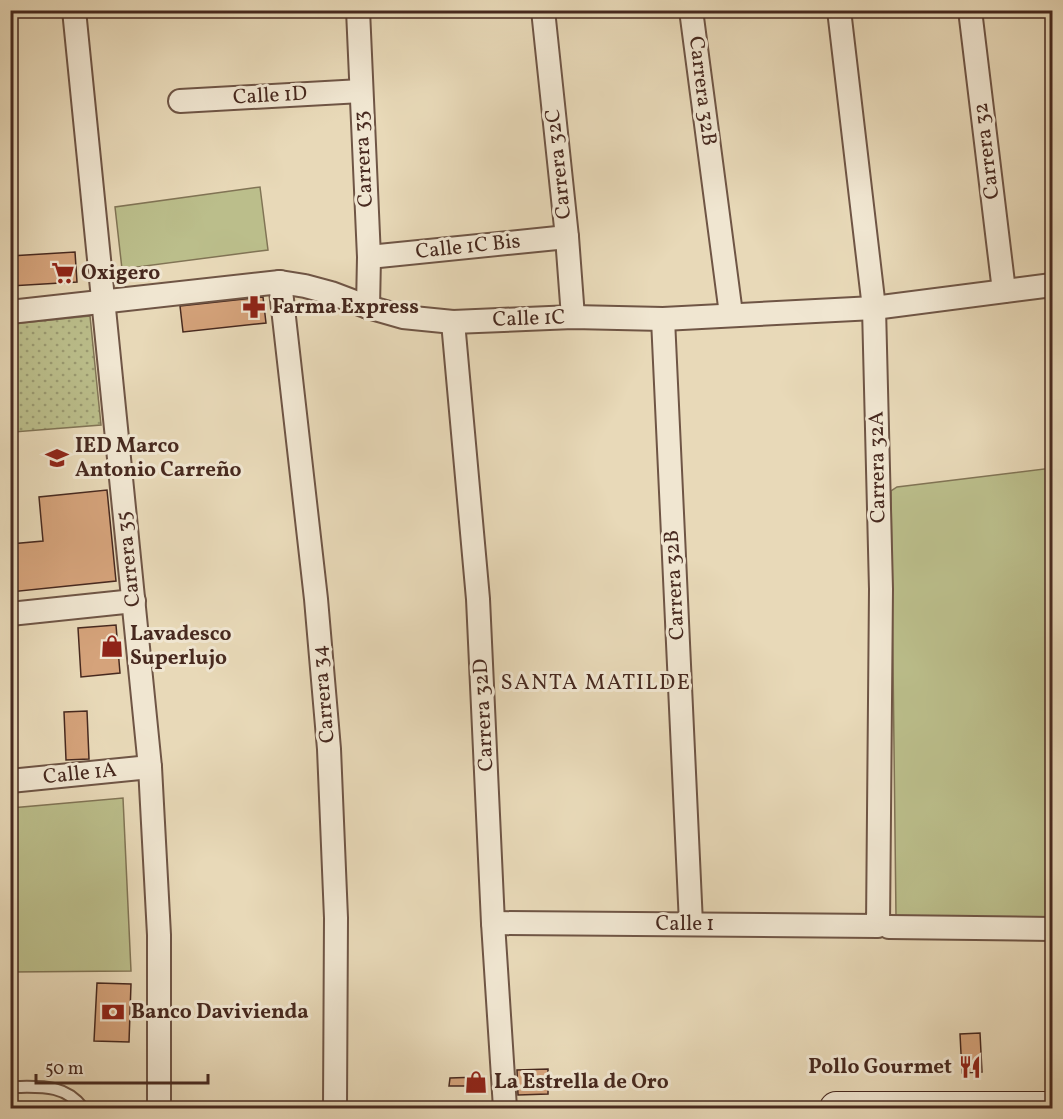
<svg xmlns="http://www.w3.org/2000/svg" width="1063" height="1119" viewBox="0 0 1063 1119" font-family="Vollkorn,serif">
  <defs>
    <pattern id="grass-dots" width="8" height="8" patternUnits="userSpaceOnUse" patternTransform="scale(1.5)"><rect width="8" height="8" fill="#bbbe8b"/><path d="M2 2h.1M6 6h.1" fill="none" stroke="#9a9a71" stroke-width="1.8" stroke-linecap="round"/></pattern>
  </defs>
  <rect width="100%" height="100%" fill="#e8d9b8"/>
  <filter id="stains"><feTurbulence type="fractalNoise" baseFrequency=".00333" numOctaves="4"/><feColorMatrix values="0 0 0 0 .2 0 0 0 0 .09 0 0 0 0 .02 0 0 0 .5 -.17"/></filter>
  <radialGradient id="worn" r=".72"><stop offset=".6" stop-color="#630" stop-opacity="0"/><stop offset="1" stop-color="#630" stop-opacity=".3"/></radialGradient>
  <polygon fill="url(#grass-dots)" stroke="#817455" stroke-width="1.5" points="90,316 101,425 14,432 10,401 11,324"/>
  <g fill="#bbbe8b" stroke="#817455" stroke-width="1.5">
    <polygon points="260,187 268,250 122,269 115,207"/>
    <polygon points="1052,468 1052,924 896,917 891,491 897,487"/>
    <polygon points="123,798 131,971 11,972 11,808"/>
  </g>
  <g fill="#d5a37b" stroke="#47291f" stroke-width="1.5">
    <polygon points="75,252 77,282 10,286 10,256"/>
    <polygon points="263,297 266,323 183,332 180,306"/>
    <polygon points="107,490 116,581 10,592 10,544 43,541 39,497"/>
    <polygon points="116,625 120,673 81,677 78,628"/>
    <polygon points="87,711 89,759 66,760 64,712"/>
    <polygon points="97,983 131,984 129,1042 94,1041"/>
    <polygon points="980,1033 982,1072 962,1073 960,1034"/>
    <polygon points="548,1069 548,1094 518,1095 517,1070"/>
    <polygon points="479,1077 479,1086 449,1086 450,1078"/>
  </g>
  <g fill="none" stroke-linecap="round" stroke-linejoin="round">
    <g stroke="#6f5545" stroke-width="14">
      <path id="lane" d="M10 1087C39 1087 64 1083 83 1108"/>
    </g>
    <g stroke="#6f5545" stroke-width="26">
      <g id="street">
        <polyline points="74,10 150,767 159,935 159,1108"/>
        <polyline points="358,10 369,257 368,307"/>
        <polyline points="543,10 567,237 573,317"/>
        <polyline points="691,10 731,314"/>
        <polyline points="970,10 1004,291"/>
        <polyline points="180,101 361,91"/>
        <polyline points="369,257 567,237"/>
        <polyline points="280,282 316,599 329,749 336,918 335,1108"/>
        <polyline points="10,312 280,282 305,286 331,293 368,307 403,317 453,322 573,317 663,319 874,308 1052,285"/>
        <polyline points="663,319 691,924"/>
        <polyline points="453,322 478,599 493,923 505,1108"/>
        <polyline points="10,614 134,601"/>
        <polyline points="10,781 150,767"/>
        <polyline points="493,923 878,926 881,589 874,308 839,10"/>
        <polyline points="889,927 1052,929"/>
      </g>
    </g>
    <g stroke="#47291f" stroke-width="34">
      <polyline id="secondary" points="836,1108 1052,1108"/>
    </g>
    <use href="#lane" stroke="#f0e6d1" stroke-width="10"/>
    <use href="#street" stroke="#f0e6d1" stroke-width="22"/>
    <use href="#secondary" stroke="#f0e6d1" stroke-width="32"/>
  </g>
  <defs>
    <g id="supermarket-bare" transform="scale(1.8)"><path d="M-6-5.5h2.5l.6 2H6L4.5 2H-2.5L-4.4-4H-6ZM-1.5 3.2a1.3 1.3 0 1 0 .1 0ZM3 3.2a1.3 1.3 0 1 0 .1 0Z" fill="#8f2418" stroke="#f0e6d1" stroke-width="2.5" paint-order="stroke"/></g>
    <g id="pharmacy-bare" transform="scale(1.8)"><path d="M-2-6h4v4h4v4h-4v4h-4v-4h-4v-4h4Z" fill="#8f2418" stroke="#f0e6d1" stroke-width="2.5" paint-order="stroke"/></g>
    <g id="school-bare" transform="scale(1.8)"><path d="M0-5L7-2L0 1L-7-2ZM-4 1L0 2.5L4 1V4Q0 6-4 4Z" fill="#8f2418" stroke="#f0e6d1" stroke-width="2.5" paint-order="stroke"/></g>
    <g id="shop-bare" transform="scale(1.8)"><path d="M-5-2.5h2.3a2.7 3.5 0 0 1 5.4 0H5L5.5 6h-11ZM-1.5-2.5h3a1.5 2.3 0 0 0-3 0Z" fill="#8f2418" stroke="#f0e6d1" stroke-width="2.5" paint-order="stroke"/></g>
    <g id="bank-bare" transform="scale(1.8)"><path d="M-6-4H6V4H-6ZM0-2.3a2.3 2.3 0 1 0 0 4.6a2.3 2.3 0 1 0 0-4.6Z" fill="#8f2418" stroke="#f0e6d1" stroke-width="2.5" paint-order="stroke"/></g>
    <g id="restaurant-bare" transform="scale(1.8)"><path d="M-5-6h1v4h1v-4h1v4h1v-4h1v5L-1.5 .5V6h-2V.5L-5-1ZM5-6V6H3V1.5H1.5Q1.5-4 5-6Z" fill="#8f2418" stroke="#f0e6d1" stroke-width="2.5" paint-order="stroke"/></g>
  </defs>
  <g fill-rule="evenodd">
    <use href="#supermarket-bare" x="63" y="273"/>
    <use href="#pharmacy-bare" x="254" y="307"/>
    <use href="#school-bare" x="57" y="458"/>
    <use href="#shop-bare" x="112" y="646"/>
    <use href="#bank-bare" x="113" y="1012"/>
    <use href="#restaurant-bare" x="970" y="1067"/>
    <use href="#shop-bare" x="476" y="1082"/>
  </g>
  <g text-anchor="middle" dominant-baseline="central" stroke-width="6" stroke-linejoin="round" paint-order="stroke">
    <g font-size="21" fill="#47291f" stroke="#f0e6d1">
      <text transform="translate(702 91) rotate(83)">Carrera 32B</text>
      <text transform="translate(270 96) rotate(-3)">Calle 1D</text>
      <text transform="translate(987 151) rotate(-97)">Carrera 32</text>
      <text transform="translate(364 159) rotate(-93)">Carrera 33</text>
      <text transform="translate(559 164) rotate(-96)">Carrera 32C</text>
      <text transform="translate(468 247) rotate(-6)">Calle 1C Bis</text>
      <text transform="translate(529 319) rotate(-2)">Calle 1C</text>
      <text transform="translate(878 467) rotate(-91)">Carrera 32A</text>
      <text transform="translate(129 559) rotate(-96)">Carrera 35</text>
      <text transform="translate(675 585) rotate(-93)">Carrera 32B</text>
      <text transform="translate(324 694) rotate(-95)">Carrera 34</text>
      <text transform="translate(484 715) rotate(-93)">Carrera 32D</text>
      <text transform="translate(80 774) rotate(-6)">Calle 1A</text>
      <text x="685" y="924">Calle 1</text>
    </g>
    <g font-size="21" font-weight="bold" fill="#47291f" stroke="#f0e6d1" text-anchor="start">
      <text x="81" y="273">Oxigero</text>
      <text x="272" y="307">Farma Express</text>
      <text x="75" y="446">IED Marco<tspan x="75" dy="24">Antonio Carreño</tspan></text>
      <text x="130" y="634">Lavadesco<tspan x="130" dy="24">Superlujo</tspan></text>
      <text x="131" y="1012">Banco Davivienda</text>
      <text x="952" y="1067" text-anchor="end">Pollo Gourmet</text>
      <text x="494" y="1082">La Estrella de Oro</text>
    </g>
    <g font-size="22" letter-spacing="1.5" fill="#47291f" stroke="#f0e6d1">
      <text x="596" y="683">SANTA MATILDE</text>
    </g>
  </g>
  <rect width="1063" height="1119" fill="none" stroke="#e8d9b8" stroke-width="36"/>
  <rect x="12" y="12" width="1039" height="1095" fill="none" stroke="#47291f" stroke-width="3"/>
  <rect x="18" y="18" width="1027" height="1083" fill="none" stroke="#47291f" stroke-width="1.5"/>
  <path d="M36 1074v9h172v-9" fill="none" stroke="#47291f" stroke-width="3"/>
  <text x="45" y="1074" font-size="18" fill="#47291f" stroke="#f0e6d1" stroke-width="4.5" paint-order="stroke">50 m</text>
  <rect width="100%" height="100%" filter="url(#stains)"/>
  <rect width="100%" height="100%" fill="url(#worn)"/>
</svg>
